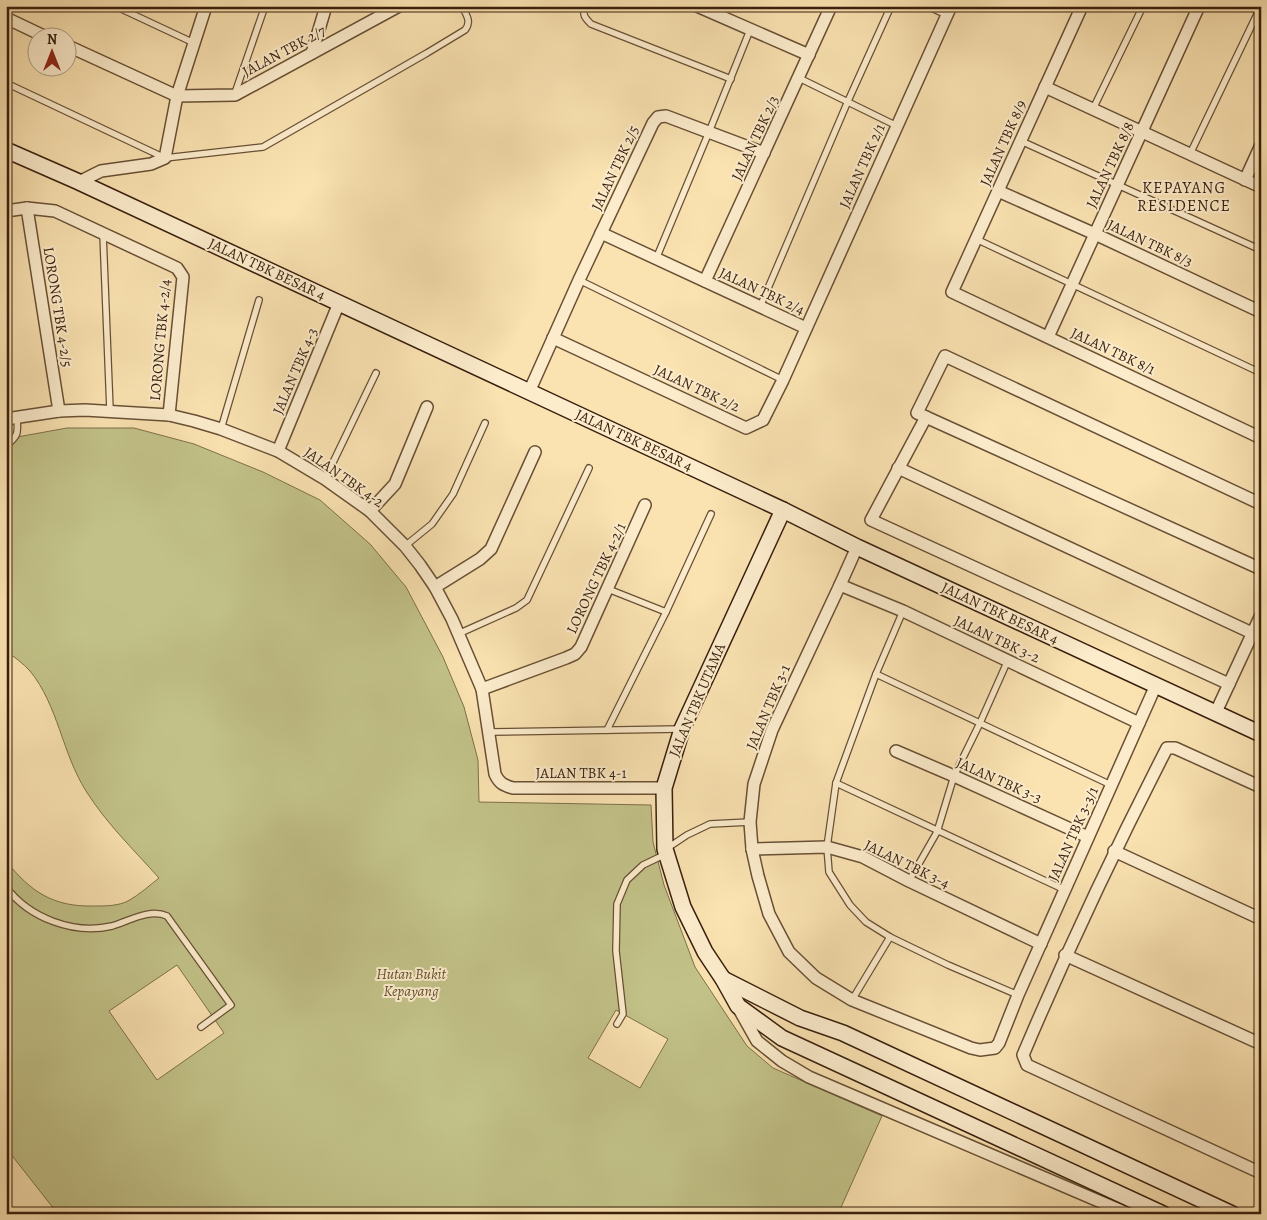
<svg xmlns="http://www.w3.org/2000/svg" width="1267" height="1220" viewBox="0 0 1267 1220" font-family="Alegreya,serif">
  <rect width="100%" height="100%" fill="#fae2b1"/>
  <filter id="stains"><feTurbulence type="fractalNoise" baseFrequency=".004" numOctaves="4"/><feColorMatrix values="0 0 0 0 .2 0 0 0 0 .09 0 0 0 0 .02 0 0 0 .5 -.17"/></filter>
  <radialGradient id="worn" r=".72"><stop offset=".6" stop-color="#630" stop-opacity="0"/><stop offset="1" stop-color="#630" stop-opacity=".3"/></radialGradient>
  <path fill="#c2c288" stroke="#7d704a" fill-rule="evenodd" d="M67 428H134L194 444 263 472 320 500 370 544 406 587 443 657 464 707 478 760 479 802 651 805 653 842 664 885 695 967 747 1046 773 1068 882 1116 838 1214H58L6 1148V861C31 892 53 907 94 906 106 906 118 906 128 901 139 895 150 885 159 878 134 850 106 823 86 791 62 753 58 705 30 671 23 663 14 657 6 651V439ZM177 965 224 1033 157 1080 109 1011ZM616 1010 668 1039 640 1088 588 1058Z"/>
  <g fill="none" stroke-linecap="round" stroke-linejoin="round">
    <g stroke="#685036" stroke-width="8">
      <g id="lane">
        <polyline points="115,6 194,43"/>
        <path d="M585 6C582 15 585 18 591 24L731 79"/>
        <polyline points="927,6 947,15"/>
        <polyline points="799,78 897,126"/>
        <path d="M6 83 165 158 263 147 427 53 465 30C472 21 466 15 462 6"/>
        <polyline points="235,93 265,6"/>
        <polyline points="1093,109 1143,6"/>
        <polyline points="1021,141 1261,250"/>
        <polyline points="1190,154 1260,8"/>
        <polyline points="103,234 110,410"/>
        <polyline points="976,239 1261,373"/>
        <polyline points="656,259 709,132 750,30"/>
        <polyline points="579,280 783,380"/>
        <polyline points="760,307 848,101 891,6"/>
        <polyline points="221,429 259,300"/>
        <path d="M6 446C19 435 18 434 17 416"/>
        <polyline points="325,479 376,373"/>
        <polyline points="405,546 432,524 453,494 485,423"/>
        <polyline points="608,589 666,612 711,514"/>
        <polyline points="903,611 876,674 836,783 827,847 829,872 850,905 866,922 890,937 948,965 1018,995"/>
        <polyline points="458,634 516,608 527,600 589,468"/>
        <polyline points="876,674 1111,785"/>
        <polyline points="607,730 666,612"/>
        <polyline points="489,732 680,729"/>
        <polyline points="836,783 1065,890"/>
        <polyline points="666,849 687,835 710,824 750,822"/>
        <polyline points="909,881 937,832 954,776 980,723 1008,660"/>
        <path d="M6 887C29 918 74 935 112 926 129 921 150 908 167 916L231 1005 201 1027"/>
        <polyline points="852,1000 890,937"/>
        <polyline points="617,1024 623,1014 616,951 617,904 627,880 643,865 666,854"/>
      </g>
    </g>
    <g stroke="#685036" stroke-width="14">
      <g id="street">
        <polyline points="697,6 809,55"/>
        <polyline points="1082,6 952,292 1261,438"/>
        <polyline points="1256,6 1261,9"/>
        <polyline points="6,18 48,38"/>
        <polyline points="68,46 177,96 235,95 399,6"/>
        <polyline points="312,53 326,6"/>
        <polyline points="1045,87 1261,187"/>
        <polyline points="1245,180 1261,145"/>
        <polyline points="79,182 101,171 151,164 165,158 177,96 206,6"/>
        <polyline points="998,191 1095,234 1261,312"/>
        <polyline points="27,208 59,411"/>
        <polyline points="6,211 27,208 55,211 177,268 183,277 169,415"/>
        <polyline points="601,233 806,328"/>
        <polyline points="705,281 831,6"/>
        <polyline points="1048,337 1199,6"/>
        <polyline points="553,338 746,428 763,420 783,380 951,6"/>
        <polyline points="529,392 579,280 653,123 658,117 666,116 764,153"/>
        <polyline points="926,417 871,520 1229,684"/>
        <path d="M6 419 59 411 85 410 169 415 194 421 221 429 278 451 325 479 370 511 405 546 420 565 435 587 452 619 482 689 495 774C499 783 503 785 513 788H664"/>
        <polyline points="278,451 339,303"/>
        <polyline points="898,468 1252,633"/>
        <polyline points="1261,504 945,356 917,413 1261,569"/>
        <polyline points="370,511 395,484 427,407"/>
        <polyline points="857,547 840,585 772,730 754,784 750,822 752,849 758,876 769,914 789,952 816,978 852,1000 971,1048 980,1050 995,1048 999,1043 1018,995 1156,685"/>
        <polyline points="840,585 903,611 1139,723"/>
        <polyline points="435,587 480,559 491,549 535,452"/>
        <polyline points="482,689 566,658 575,654 581,647 645,505"/>
        <polyline points="1216,712 1261,615"/>
        <polyline points="896,751 954,776 1088,837"/>
        <path d="M1261 787 1175 748H1167C1115 849 1067 951 1023 1055L1027 1065 1261 1173"/>
        <polyline points="752,849 827,847 863,857 909,881 1041,944"/>
        <polyline points="1114,851 1261,919"/>
        <polyline points="1065,955 1261,1044"/>
        <polyline points="739,1009 757,1041 782,1061 809,1077 1129,1214"/>
      </g>
    </g>
    <g stroke="#381f0d" stroke-width="18">
      <g id="secondary">
        <polyline points="6,150 79,182 783,510 857,547 1261,734"/>
        <polyline points="783,510 682,729 664,788 665,849 683,907 705,952 723,979 738,1006 782,1038 1163,1214"/>
        <polyline points="723,979 800,1018 843,1033 1232,1214"/>
      </g>
    </g>
    <use href="#lane" stroke="#fceccc" stroke-width="5.5"/>
    <use href="#street" stroke="#fceccc" stroke-width="11"/>
    <use href="#secondary" stroke="#fceccc" stroke-width="15"/>
  </g>
  <g text-anchor="middle" dominant-baseline="central" stroke-width="4" stroke-linejoin="round" paint-order="stroke">
    <g font-size="15" fill="#381f0d" stroke="#fceccc">
      <text transform="translate(284 51) rotate(-28)">JALAN TBK 2/7</text>
      <text transform="translate(755 138) rotate(-65)">JALAN TBK 2/3</text>
      <text transform="translate(1003 143) rotate(-66)">JALAN TBK 8/9</text>
      <text transform="translate(1110 165) rotate(-65)">JALAN TBK 8/8</text>
      <text transform="translate(862 166) rotate(-66)">JALAN TBK 2/1</text>
      <text transform="translate(615 168) rotate(-65)">JALAN TBK 2/5</text>
      <text transform="translate(1150 243) rotate(25)">JALAN TBK 8/3</text>
      <text transform="translate(267 269) rotate(25)">JALAN TBK BESAR 4</text>
      <text transform="translate(762 291) rotate(25)">JALAN TBK 2/4</text>
      <text transform="translate(58 307) rotate(81)">LORONG TBK 4-2/5</text>
      <text transform="translate(160 340) rotate(-85)">LORONG TBK 4-2/4</text>
      <text transform="translate(1113 351) rotate(25)">JALAN TBK 8/1</text>
      <text transform="translate(295 371) rotate(-67)">JALAN TBK 4-3</text>
      <text transform="translate(697 388) rotate(25)">JALAN TBK 2/2</text>
      <text transform="translate(634 440) rotate(25)">JALAN TBK BESAR 4</text>
      <text transform="translate(344 477) rotate(35)">JALAN TBK 4-2</text>
      <text transform="translate(596 578) rotate(-65)">LORONG TBK 4-2/1</text>
      <text transform="translate(1000 613) rotate(25)">JALAN TBK BESAR 4</text>
      <text transform="translate(997 639) rotate(25)">JALAN TBK 3-2</text>
      <text transform="translate(697 700) rotate(-67)">JALAN TBK UTAMA</text>
      <text transform="translate(768 707) rotate(-67)">JALAN TBK 3-1</text>
      <text x="581" y="773">JALAN TBK 4-1</text>
      <text transform="translate(999 780) rotate(24)">JALAN TBK 3-3</text>
      <text transform="translate(1073 834) rotate(-66)">JALAN TBK 3-3/1</text>
      <text transform="translate(907 864) rotate(26)">JALAN TBK 3-4</text>
    </g>
    <g font-size="15" font-style="italic" fill="#615032" stroke="#fceccc">
      <text x="411" y="974">Hutan Bukit<tspan x="411" dy="17">Kepayang</tspan></text>
    </g>
    <g font-size="16" letter-spacing="1" fill="#381f0d" stroke="#fceccc">
      <text x="1184" y="188">KEPAYANG<tspan x="1184" dy="18">RESIDENCE</tspan></text>
    </g>
  </g>
  <rect width="1267" height="1220" fill="none" stroke="#fae2b1" stroke-width="25"/>
  <rect x="8" y="8" width="1252" height="1205" fill="none" stroke="#381f0d" stroke-width="2.5"/>
  <rect x="12" y="12" width="1242" height="1195" fill="none" stroke="#381f0d"/>
  <g transform="translate(52 52)"><circle r="24" fill="#fceccc" stroke="#ae9a80"/>
  <path d="M0-4L9 19L0 12L-9 19Z" fill="#8f2418"/>
  <text y="-8" font-size="14" font-weight="bold" text-anchor="middle" fill="#381f0d">N</text>
  </g>
  <rect width="100%" height="100%" filter="url(#stains)"/>
  <rect width="100%" height="100%" fill="url(#worn)"/>
</svg>
